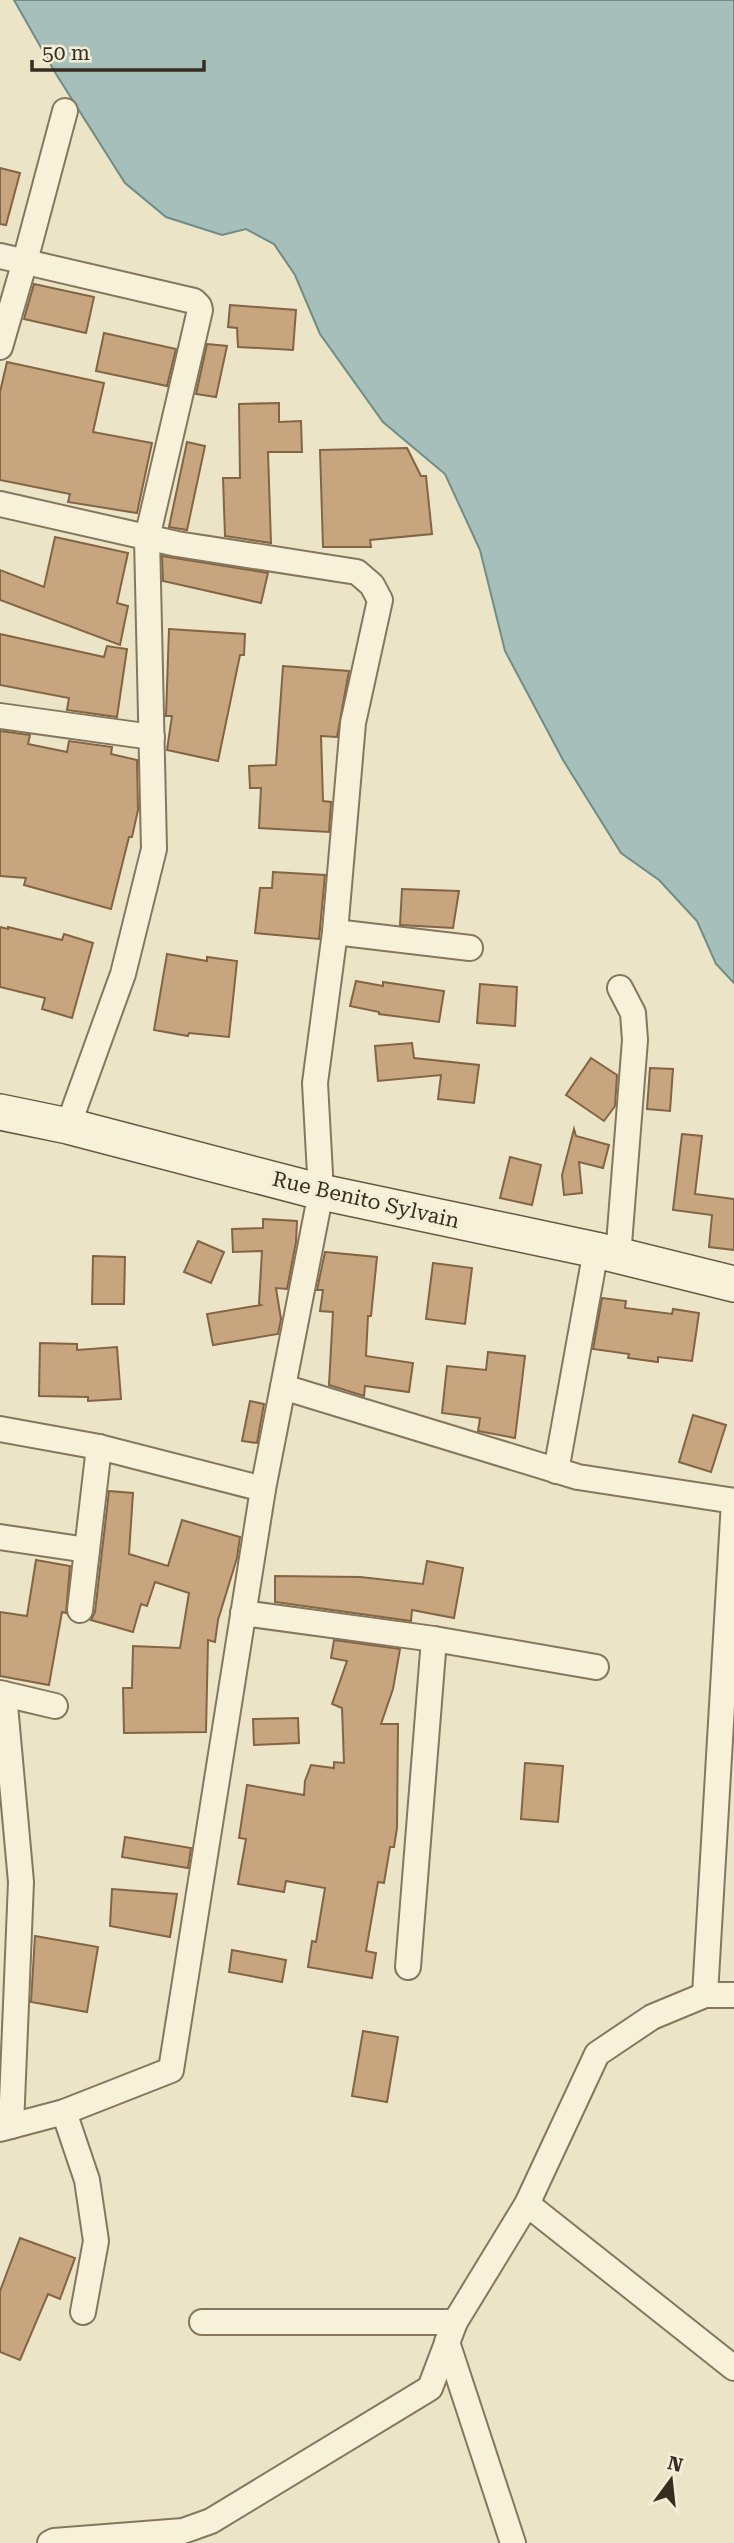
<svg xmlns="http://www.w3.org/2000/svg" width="734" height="2543" viewBox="0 0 734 2543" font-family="'Roboto Serif',serif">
  <rect width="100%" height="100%" fill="#ebe4c6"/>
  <polygon fill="#a7bfbb" stroke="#6e8d89" stroke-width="2" points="14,0 734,0 734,983 716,964 697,921 659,880 621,853 563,760 505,651 480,550 445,474 383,422 320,334 295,275 274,244 246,229 222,235 166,217 125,183 56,74"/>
  <g fill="#c7a57e" stroke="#836444" stroke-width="2">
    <polygon points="0,168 20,173 6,225 0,224"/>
    <polygon points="34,284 94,297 86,333 24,319"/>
    <polygon points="230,305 296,310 293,350 238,347 237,328 228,327"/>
    <polygon points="104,333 176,349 167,386 96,371"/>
    <polygon points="207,344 227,346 216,397 196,394"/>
    <polygon points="7,362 104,383 93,432 152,443 137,513 68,502 70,494 0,480 0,392"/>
    <polygon points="279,403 279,422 301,421 302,452 268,452 271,543 225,536 223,478 240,478 239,404"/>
    <polygon points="187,442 205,446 187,530 169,527"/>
    <polygon points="407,448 421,476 426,476 432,534 370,540 371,547 323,547 320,450"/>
    <polygon points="55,537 128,553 117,603 128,606 120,645 0,600 0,570 44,587"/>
    <polygon points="162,556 268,573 261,603 163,581"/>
    <polygon points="169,629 245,634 244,655 240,655 218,761 167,750 172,716 166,716"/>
    <polygon points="0,634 104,657 107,646 127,649 117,717 67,710 69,698 0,685"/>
    <polygon points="283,666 349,671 337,737 321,736 323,801 331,802 329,832 259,828 261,788 250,788 249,766 276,765"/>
    <polygon points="0,731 30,735 28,744 67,752 69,741 112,747 111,754 137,760 138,810 132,837 129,837 111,909 24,885 26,878 0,876"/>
    <polygon points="273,872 325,875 319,939 255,933 260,888 272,888"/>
    <polygon points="402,889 459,891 453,928 400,925"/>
    <polygon points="0,927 8,929 8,927 62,940 64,934 93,943 72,1018 42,1009 45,998 0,987"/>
    <polygon points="167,954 207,961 207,957 237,961 229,1037 189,1033 188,1036 154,1030"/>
    <polygon points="356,981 383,986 383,982 444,991 439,1022 379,1014 379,1012 350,1006"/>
    <polygon points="480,984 517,987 515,1026 477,1023"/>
    <polygon points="412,1043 414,1058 479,1065 474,1103 438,1099 441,1075 378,1081 375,1046"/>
    <polygon points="591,1058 617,1075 615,1106 604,1121 566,1095"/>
    <polygon points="650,1068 673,1069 670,1111 647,1109"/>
    <polygon points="574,1129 576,1136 609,1145 603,1168 579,1162 582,1193 564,1195 562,1175"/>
    <polygon points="682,1134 702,1136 695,1194 734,1199 734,1250 709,1247 712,1215 673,1210"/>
    <polygon points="510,1157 541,1165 532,1205 500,1198"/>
    <polygon points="263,1219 297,1221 296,1242 287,1289 276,1288 281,1319 278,1334 213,1345 207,1314 261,1305 259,1304 262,1251 233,1252 232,1229 263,1228"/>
    <polygon points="198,1241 224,1252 211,1283 184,1272"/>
    <polygon points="325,1252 377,1257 371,1316 368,1316 366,1356 413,1363 409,1392 365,1386 364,1396 329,1385 333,1312 320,1311 323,1290 317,1290"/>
    <polygon points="93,1256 125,1257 124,1304 92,1304"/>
    <polygon points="433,1263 472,1268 465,1324 426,1319"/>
    <polygon points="602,1298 626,1301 625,1308 672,1314 673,1309 699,1313 692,1361 658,1357 658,1362 628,1358 629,1354 593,1349"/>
    <polygon points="40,1343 77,1344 77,1350 117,1347 121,1399 88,1401 88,1397 39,1396"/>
    <polygon points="488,1352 525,1356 515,1438 478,1431 480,1418 442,1413 447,1366 486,1370"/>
    <polygon points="250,1401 264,1404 257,1443 242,1441"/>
    <polygon points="693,1415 726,1425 711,1472 679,1462"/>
    <polygon points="109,1491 133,1493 129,1554 168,1566 182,1520 240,1537 237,1558 218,1620 215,1642 208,1640 206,1732 124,1733 123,1688 132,1688 133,1646 180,1648 189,1593 155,1582 147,1606 141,1604 133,1632 91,1620 95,1612"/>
    <polygon points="36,1560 70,1566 66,1613 62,1612 49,1685 0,1676 0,1612 27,1616"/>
    <polygon points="427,1561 463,1568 454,1618 412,1610 411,1621 275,1602 275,1576 360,1577 423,1584"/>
    <polygon points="334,1640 400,1649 393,1689 381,1724 398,1724 397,1828 394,1847 390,1847 384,1883 378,1882 366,1951 376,1953 372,1978 308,1967 312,1941 316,1942 325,1888 286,1881 284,1892 238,1884 246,1839 239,1838 247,1785 304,1795 305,1781 311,1765 334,1768 334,1762 344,1763 342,1708 332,1704 347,1661 331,1658"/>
    <polygon points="298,1718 299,1743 254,1745 253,1719"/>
    <polygon points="525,1763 563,1766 558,1822 521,1819"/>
    <polygon points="125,1837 191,1848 188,1868 122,1857"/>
    <polygon points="112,1889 177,1894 170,1937 110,1926"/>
    <polygon points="35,1936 98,1947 87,2012 31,2002"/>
    <polygon points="232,1950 286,1960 282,1982 229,1972"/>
    <polygon points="363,2031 398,2037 387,2102 352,2096"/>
    <polygon points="20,2238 75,2258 60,2299 48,2294 20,2360 0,2352 0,2291"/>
  </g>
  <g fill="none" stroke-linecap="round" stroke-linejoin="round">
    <g stroke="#85775d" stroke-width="28">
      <g id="street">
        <polyline points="0,256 194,301 199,306 200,310 147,538 154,849 123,974 68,1126"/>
        <polyline points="0,347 25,261 65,111"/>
        <polyline points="0,504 177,544 357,572 372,585 380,600 353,723 335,932 315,1083 321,1192 263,1489 171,2070 64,2112 0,2129"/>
        <polyline points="0,716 152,737"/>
        <polyline points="335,932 470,948"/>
        <polyline points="618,1257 635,1040 633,1013 620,988"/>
        <polyline points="283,1387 578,1477 734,1501"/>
        <polyline points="0,1429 99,1447 263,1489"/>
        <polyline points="556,1471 596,1250"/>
        <polyline points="0,1537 87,1550"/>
        <polyline points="80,1610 99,1447"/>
        <polyline points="243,1613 434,1639 596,1667"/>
        <polyline points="0,1693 55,1706"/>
        <polyline points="4,1694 21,1882 11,2126"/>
        <polyline points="408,1967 434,1639"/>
        <polyline points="705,1995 734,1501"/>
        <polyline points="64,2112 87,2180 96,2241 83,2312"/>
        <polyline points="527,2204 734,2368"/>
        <polyline points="202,2322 455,2322"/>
        <polyline points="447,2342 513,2543"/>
        <polyline points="50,2543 54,2541 183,2531 211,2521 430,2388 455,2322 527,2204 597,2054 652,2017 705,1995 734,1995"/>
      </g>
    </g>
    <g stroke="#675840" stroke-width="38">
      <polyline id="secondary" points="0,1112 68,1126 321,1192 596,1250 734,1284"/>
    </g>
    <use href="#street" stroke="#f7f1d9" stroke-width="24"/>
    <use href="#secondary" stroke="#f7f1d9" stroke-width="35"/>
  </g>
  <g text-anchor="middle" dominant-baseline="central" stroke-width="7" stroke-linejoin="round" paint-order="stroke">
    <g font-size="21" fill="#362d20" stroke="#f3eed5">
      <text transform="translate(366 1200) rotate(13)">Rue Benito Sylvain</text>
    </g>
  </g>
  <g transform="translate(671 2480) rotate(15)" stroke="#f3eed5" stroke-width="5" paint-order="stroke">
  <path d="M0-5L12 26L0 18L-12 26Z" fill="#362d20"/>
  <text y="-10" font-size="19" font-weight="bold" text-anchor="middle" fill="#362d20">N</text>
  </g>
  <path d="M32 60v10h172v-10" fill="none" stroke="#362d20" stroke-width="3.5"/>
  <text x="42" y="60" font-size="21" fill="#362d20" stroke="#f3eed5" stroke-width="5" paint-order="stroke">50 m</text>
</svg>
